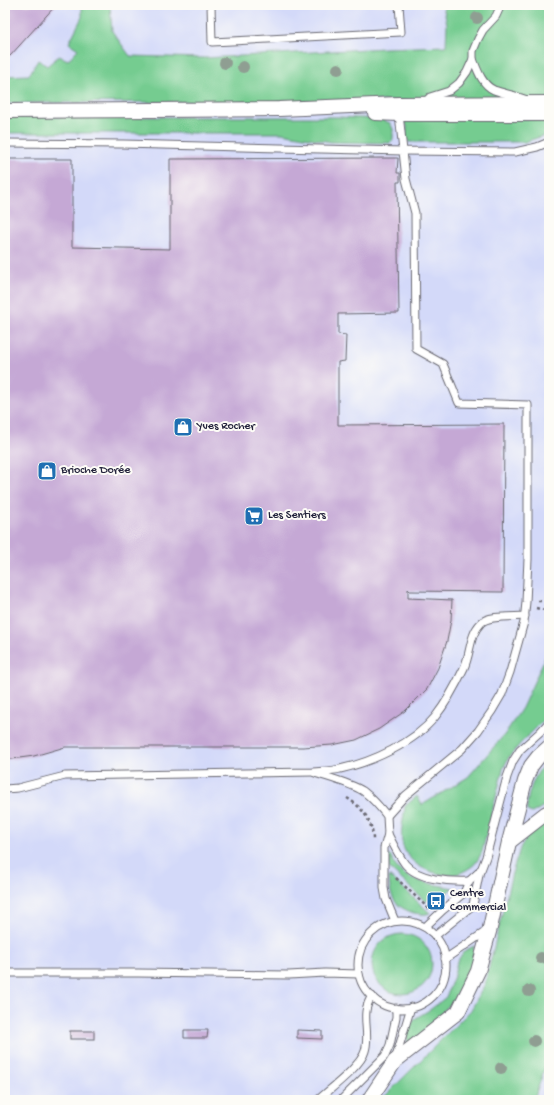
<svg xmlns="http://www.w3.org/2000/svg" width="554" height="1105" viewBox="0 0 554 1105" font-family="'Gochi Hand',sans-serif">
  <rect width="100%" height="100%" fill="#fdfcf7"/>
  <filter id="ink" filterUnits="userSpaceOnUse"><feTurbulence type="fractalNoise" baseFrequency=".025" numOctaves="2"/><feDisplacementMap in="SourceGraphic" scale="8" xChannelSelector="R" yChannelSelector="G"/><feConvolveMatrix kernelMatrix="1 2 1 2 8 2 1 2 1" color-interpolation-filters="sRGB"/></filter>
  <filter id="wash" filterUnits="userSpaceOnUse"><feTurbulence type="fractalNoise" baseFrequency=".012" numOctaves="4" result="noise"/><feDisplacementMap in="SourceGraphic" scale="16" xChannelSelector="R" yChannelSelector="G"/><feGaussianBlur stdDeviation="0.9" result="paint"/><feColorMatrix in="noise" values="0 0 0 0 0 0 0 0 0 0 0 0 0 0 0 0 0 1.4 0 .05"/><feComposite in="paint" operator="in"/></filter>
  <g filter="url(#wash)">
    <rect width="100%" height="100%" fill="#f1edd7"/>
    <rect fill="#d3d9f9" x="5" y="5" width="544" height="1095"/>
    <g fill="#75cc90" stroke="#4c7766">
      <polygon points="82,5 110,5 112,31 130,56 205,58 385,48 446,46 447,24 443,5 549,5 549,100 5,103 5,76 29,75 38,60 47,66 59,56 68,60 78,49 69,43 82,17"/>
      <polygon points="5,117 338,117 380,119 390,123 393,129 393,140 390,143 331,142 282,133 5,133"/>
      <polygon points="405,118 549,119 549,134 525,142 409,142 406,140 407,126 404,122"/>
      <path d="M549 649V715L520 744 509 757 503 769 482 852C479 858 476 864 471 867 467 870 461 873 457 874 437 878 409 866 403 846 399 833 404 818 405 806L417 796 422 805 468 777 505 734 522 708Z"/>
      <path d="M549 760V803L532 813 527 811C526 795 536 769 549 760Z"/>
      <polygon points="549,819 549,1055 534,1100 381,1100 471,1010 485,984 512,873 521,846 532,831"/>
      <path d="M389 855 391 856C398 882 430 883 453 888L440 898 435 893 426 902 389 868Z"/>
      <path d="M389 877H391L430 913C425 915 420 914 414 913 393 906 390 897 389 877Z"/>
      <circle cx="402" cy="964" r="30"/>
      <polygon points="474,946 474,952 472,968 453,1001 421,1035 408,1044 407,1038 407,1029 416,1018 431,1009 446,997 454,976 457,962 464,951"/>
    </g>
    <g id="blocks">
      <g fill="#c5a8d5">
        <polygon points="5,5 56,5 10,56 5,56"/>
        <polygon points="398,158 397,173 400,173 400,182 397,182 399,313 338,314 338,334 346,335 345,361 338,362 338,425 504,424 503,592 410,591 408,589 408,598 452,600 451,620 447,641 438,668 427,689 405,711 379,729 356,740 332,745 303,747 65,747 34,756 5,760 5,159 72,159 72,247 170,249 170,159"/>
        <polygon points="184,1030 208,1030 207,1038 184,1038"/>
        <polygon points="297,1030 322,1031 322,1039 297,1038"/>
        <rect x="70" y="1031" width="24" height="8"/>
      </g>
    </g>
  </g>
  <g filter="url(#ink)">
    <use href="#blocks" fill-opacity="0" stroke="#6a6972" stroke-width="1"/>
    <g fill="none" stroke-linecap="round" stroke-linejoin="round">
      <g stroke="#6a6972" stroke-width="9">
        <g id="service">
          <polyline points="211,5 212,42 401,32 399,5"/>
          <path d="M473 59C477 69 482 85 494 90 505 94 516 95 527 100"/>
          <polyline points="424,103 430,97 449,91 459,83 467,72 473,59 473,51 478,39 483,30 496,16 501,5"/>
          <polyline points="399,114 403,151 515,152 537,147 549,142"/>
          <polyline points="5,143 123,144 403,151 406,179 415,213 416,349 443,364 459,403 528,405 528,559 526,602 524,622 510,672 502,694 492,711 478,731 462,749 405,796 387,816"/>
          <path d="M315 773C330 778 350 783 363 791 372 798 380 807 387 816L388 834 384 848V888L386 899 395 921"/>
          <path d="M5 789 18 788 65 776 313 772C322 771 332 771 340 769 372 762 414 743 435 717 447 702 456 685 464 668 471 653 469 635 481 623 488 615 514 617 525 616"/>
          <path d="M388 834C393 844 398 855 405 864 418 880 450 882 469 881"/>
          <circle cx="402" cy="965" r="44"/>
          <polyline points="425,927 443,910 464,893 469,881 481,870 486,857 507,777 513,761 520,750 540,732 549,722"/>
          <polyline points="435,936 473,905 480,870"/>
          <polyline points="445,959 488,930"/>
          <polyline points="5,973 138,973 289,975 325,973 359,974"/>
          <polyline points="396,1057 411,1007"/>
          <path d="M318 1100C330 1089 361 1066 365 1051 371 1032 359 1014 372 996"/>
          <polyline points="341,1100 385,1056 390,1045 396,1017 396,1008"/>
        </g>
      </g>
      <g stroke="#6a6972" stroke-width="16">
        <g id="minor">
          <polyline points="5,111 279,109 399,104 549,103"/>
          <polyline points="375,113 399,114 549,114"/>
          <polyline points="509,842 545,814 549,812"/>
          <polyline points="369,1100 395,1061 458,1012 478,971 490,928 509,842 525,781 531,766 538,757 549,747"/>
        </g>
      </g>
      <g stroke="#6a6972" stroke-width="2.5" stroke-dasharray="3 3" stroke-linecap="butt">
        <polyline points="538,601 549,601"/>
        <polyline points="536,608 549,611"/>
        <path d="M347 798C362 807 373 821 373 840"/>
        <polyline points="396,878 429,909"/>
      </g>
      <use href="#service" stroke="#fff" stroke-width="7"/>
      <use href="#minor" stroke="#fff" stroke-width="14"/>
    </g>
    <g fill="#8f9e92">
      <circle cx="477" cy="18" r="6"/>
      <circle cx="225" cy="63" r="6"/>
      <circle cx="243" cy="67" r="6"/>
      <circle cx="338" cy="69" r="6"/>
      <circle cx="541" cy="958" r="6"/>
      <circle cx="529" cy="991" r="6"/>
      <circle cx="534" cy="1041" r="6"/>
      <circle cx="501" cy="1068" r="6"/>
    </g>
  </g>
  <defs>
    <g id="shop-square" transform="scale(1)"><rect x="-9" y="-9" width="18" height="18" rx="4" fill="#1f6fb2" stroke="#fdfcf7"/><path d="M-5-2.5h2.3a2.7 3.5 0 0 1 5.4 0H5L5.5 6h-11ZM-1.5-2.5h3a1.5 2.3 0 0 0-3 0Z" fill="#fff"/></g>
    <g id="supermarket-square" transform="scale(1)"><rect x="-9" y="-9" width="18" height="18" rx="4" fill="#1f6fb2" stroke="#fdfcf7"/><path d="M-6-5.5h2.5l.6 2H6L4.5 2H-2.5L-4.4-4H-6ZM-1.5 3.2a1.3 1.3 0 1 0 .1 0ZM3 3.2a1.3 1.3 0 1 0 .1 0Z" fill="#fff"/></g>
    <g id="bus-square" transform="scale(1)"><rect x="-9" y="-9" width="18" height="18" rx="4" fill="#1f6fb2" stroke="#fdfcf7"/><path d="M-5-6H5V4H4V6H2V4H-2V6H-4V4H-5ZM-3.5-4V0h7V-4ZM-3.5 1.2v1.5H-2V1.2ZM2 1.2v1.5H3.5V1.2Z" fill="#fff"/></g>
  </defs>
  <g fill-rule="evenodd">
    <use href="#shop-square" x="183" y="427"/>
    <use href="#shop-square" x="47" y="471"/>
    <use href="#supermarket-square" x="254" y="516"/>
    <use href="#bus-square" x="436" y="901"/>
  </g>
  <g text-anchor="middle" dominant-baseline="central" stroke-width="4" stroke-linejoin="round" paint-order="stroke">
    <g font-size="12" fill="#22223b" stroke="#fdfcf7" text-anchor="start">
      <text x="197" y="427">Yves Rocher</text>
      <text x="61" y="471">Brioche Dorée</text>
      <text x="268" y="516">Les Sentiers</text>
      <text x="450" y="894">Centre<tspan x="450" dy="14">Commercial</tspan></text>
    </g>
  </g>
  <rect width="554" height="1105" fill="none" stroke="#fdfcf7" stroke-width="20"/>
</svg>
